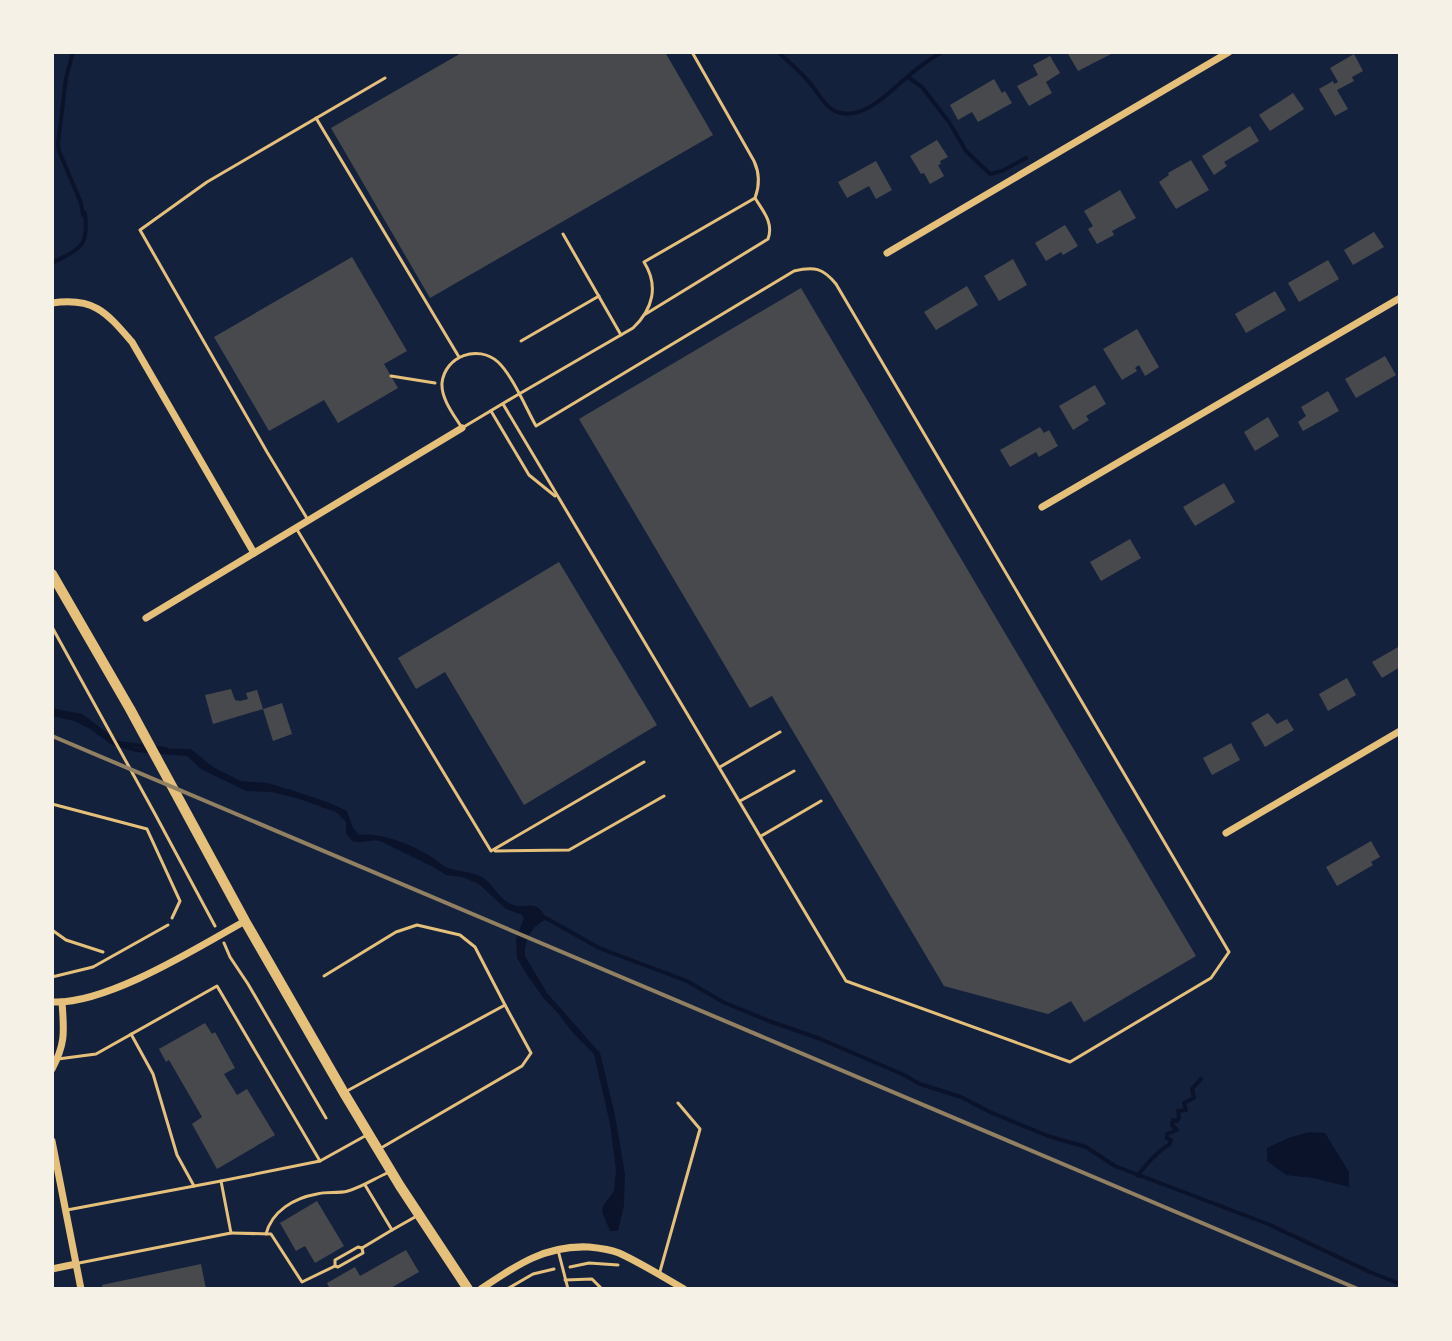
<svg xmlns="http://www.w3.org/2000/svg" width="1452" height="1341" viewBox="0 0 1452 1341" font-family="Helvetica,sans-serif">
  <rect width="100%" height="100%" fill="#14213d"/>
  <g fill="#0b132b">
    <path d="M52 708 82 714 120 742 135 748 191 749 213 767 241 781 267 783 288 789 330 803 347 811 353 828 359 835C380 832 411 844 430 856 436 859 440 864 446 867 457 872 470 871 482 877 492 883 498 897 509 903 526 912 535 896 546 918L535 927 528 936 525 948V956L547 993 600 1053 615 1115 625 1174 624 1205 618 1231H610L602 1212 603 1206 614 1191 616 1170 610 1124 594 1054 573 1033 558 1013 545 1000 527 975 517 958 516 939 524 918 522 915 506 909 479 884 462 877 446 875 435 868 380 841C370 839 363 844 352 841L346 833V822L336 812 299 799 272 792 246 791 201 769 187 756 136 752 112 745 90 729 74 721 52 716Z"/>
    <polygon points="1309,1132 1325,1133 1349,1172 1349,1187 1313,1178 1286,1175 1267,1161 1267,1148 1288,1138"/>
  </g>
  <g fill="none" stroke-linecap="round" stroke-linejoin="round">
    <g stroke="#0b132b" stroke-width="4">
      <path d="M778 52C789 62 800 71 809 82 817 91 822 103 833 110 861 126 893 88 912 73 921 65 932 58 942 52"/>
      <polyline points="908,77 922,87 949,122 966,151 990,174 1002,171 1026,158"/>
      <path d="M52 263C80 248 89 248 85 213L83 215 81 203 59 151 58 144 66 78 73 52"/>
      <polyline points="119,743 166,749"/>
      <polyline points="542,919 546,918 599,948 687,981 723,1002 769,1021 818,1038 902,1074 920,1084 961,1097 992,1113 1048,1136 1086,1147 1115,1166 1268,1224 1370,1272 1400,1284"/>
      <path d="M1138 1176C1143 1167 1160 1149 1169 1145L1171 1140 1167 1138V1134L1177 1130 1172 1125 1173 1120 1177 1121 1179 1118 1178 1111 1186 1110 1184 1103 1194 1098 1192 1089 1201 1079"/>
    </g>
  </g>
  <g fill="#48494c">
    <polygon points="463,52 665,52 713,135 430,298 331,128"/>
    <polygon points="1067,52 1115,52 1078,71"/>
    <polygon points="1354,54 1363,71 1352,77 1354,81 1337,90 1348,109 1335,116 1319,89 1333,81 1334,84 1338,82 1330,68"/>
    <polygon points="1050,56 1060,73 1046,82 1052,93 1029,106 1017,86 1038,75 1033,65"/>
    <polygon points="994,79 1002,93 1005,91 1012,103 978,122 972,112 958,120 950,105"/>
    <polygon points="1293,93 1304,109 1270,131 1259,115"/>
    <polygon points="1250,126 1259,141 1224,162 1227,166 1214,175 1202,156"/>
    <polygon points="937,140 948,157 940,161 941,164 938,165 944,176 930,184 924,173 921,174 910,156"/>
    <polygon points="1191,160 1209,190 1176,209 1159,182 1169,175 1168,173"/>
    <polygon points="876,161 892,190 876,199 869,186 847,198 838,182"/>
    <polygon points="1120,190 1136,218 1112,231 1114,235 1097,244 1088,229 1093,226 1084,211"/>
    <polygon points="1065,225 1078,246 1063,255 1061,252 1046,261 1035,243"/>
    <polygon points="1374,232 1384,247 1353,265 1344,250"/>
    <polygon points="352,257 407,351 384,364 398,388 338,423 324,400 269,431 214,337"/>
    <polygon points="1013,259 1027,285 999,301 984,276"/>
    <polygon points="1328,260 1339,279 1299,302 1288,283"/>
    <polygon points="967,286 978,305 936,330 924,312"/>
    <polygon points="801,288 1196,956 1084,1022 1071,1001 1048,1014 944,986 772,696 750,708 579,419"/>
    <polygon points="1275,291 1286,310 1246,333 1235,314"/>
    <polygon points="1137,329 1159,367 1145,376 1139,365 1135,368 1137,371 1122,380 1103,349"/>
    <polygon points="1385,356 1396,375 1356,398 1345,379"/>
    <polygon points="1095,385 1106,404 1086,416 1089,420 1073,430 1059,406"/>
    <polygon points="1328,391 1339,411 1303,431 1298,422 1306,416 1301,407"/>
    <polygon points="1268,417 1279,436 1255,451 1244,432"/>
    <polygon points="1040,427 1044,433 1049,430 1058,446 1039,457 1036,452 1010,467 1000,450"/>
    <polygon points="1224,483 1235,502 1195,526 1183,507"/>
    <polygon points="1130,539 1141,558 1101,581 1090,562"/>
    <polygon points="559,562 657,725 524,805 445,672 416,689 398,658"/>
    <polygon points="1400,646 1400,667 1382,678 1372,662"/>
    <polygon points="1347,678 1356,695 1328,711 1319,694"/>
    <polygon points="231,689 235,700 240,701 248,699 246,693 257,690 263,709 213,724 205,695"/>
    <polygon points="282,703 292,734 273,741 263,709"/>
    <polygon points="1268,713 1277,724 1287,719 1294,730 1265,747 1251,723"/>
    <polygon points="1231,743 1240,760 1212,775 1203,758"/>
    <polygon points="1371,841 1380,857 1371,862 1373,865 1337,886 1326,867"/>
    <polygon points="205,1023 212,1034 215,1032 235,1068 224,1074 237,1095 247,1089 275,1135 217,1169 192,1124 202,1117 169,1060 166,1062 159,1049"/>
    <polygon points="317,1201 344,1246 315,1263 305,1246 296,1251 280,1223"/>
    <polygon points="406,1250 419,1272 389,1289 330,1289 327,1283 355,1267 360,1276"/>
    <polygon points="201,1264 206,1289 103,1289 102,1285"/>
  </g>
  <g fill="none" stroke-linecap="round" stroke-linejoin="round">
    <g stroke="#e5c07b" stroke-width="3">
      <polyline points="391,376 435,383"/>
      <polyline points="52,627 155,814 215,926"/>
      <polyline points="52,804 147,829 180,901 172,918"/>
      <polyline points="52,930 66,940 103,952"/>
      <polyline points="224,943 230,957 248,984 326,1118"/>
      <polyline points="570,1267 589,1263 618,1265"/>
      <polyline points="507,1289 533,1274 554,1269"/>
    </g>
    <g stroke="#e5c07b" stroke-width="3">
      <path d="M692 52 754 161C760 174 760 185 755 198"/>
      <polyline points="316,118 459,357"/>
      <polyline points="563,234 621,335"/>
      <polyline points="521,341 599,296"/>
      <path d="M503 404 846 981 1070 1062 1211 978 1229 952 836 284C823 268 814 266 794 271L536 426C526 408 512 375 498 362 478 344 445 356 442 383 441 399 454 415 462 428L519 394 633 328C653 309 659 286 644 262L755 198C763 211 774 223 768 239L644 315"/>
      <polyline points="491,411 529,475 555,496"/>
      <polyline points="308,520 267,452 140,230 207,182 385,78"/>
      <polyline points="296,528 491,851 644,762"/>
      <polyline points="720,767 780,732"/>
      <polyline points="740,801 794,771"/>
      <polyline points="761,836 821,801"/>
      <polyline points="495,851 569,850 664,796"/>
      <polyline points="324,976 396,932 417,925 460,935 475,947 505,1005"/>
      <polyline points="52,977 93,967 168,925"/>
      <polyline points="131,1034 153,1074 177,1155 194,1186"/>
      <polyline points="58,1059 96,1054 217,986 320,1161"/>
      <polyline points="345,1092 505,1005 531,1053 522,1066 381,1148"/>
      <polyline points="365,1185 392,1230 415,1217"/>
      <polyline points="67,1210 221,1181"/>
      <polyline points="231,1233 271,1234 302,1282 335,1266 338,1267 363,1253 362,1248"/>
      <path d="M266 1234C272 1211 294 1198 317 1194 327 1191 337 1194 348 1191 362 1187 374 1179 387 1173"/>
      <polyline points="558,1250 568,1289"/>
      <polyline points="79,1263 231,1233 221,1181 320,1161 365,1136"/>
      <polyline points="335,1266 335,1260 358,1247 362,1248 392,1230"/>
      <polyline points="659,1275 700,1129 678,1103"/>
      <polyline points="565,1280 592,1279 602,1289"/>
    </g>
    <g stroke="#e5c07b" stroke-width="7">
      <polyline points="887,253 1229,52"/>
      <path d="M52 303C94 297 106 312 132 342L254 553"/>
      <polyline points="1042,507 1400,298"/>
      <polyline points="146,618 462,428"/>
      <polyline points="1226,833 1400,731"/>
      <path d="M52 1002C106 1005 197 948 245 921"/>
      <path d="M52 1069C66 1043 64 1031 62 1002"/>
      <polyline points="52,1141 81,1289"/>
      <polyline points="52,1269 76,1264"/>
      <path d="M481 1289C515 1266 545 1245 588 1247 598 1248 609 1249 619 1253 641 1263 663 1277 684 1289"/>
    </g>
    <polyline stroke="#e5c07b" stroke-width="10" points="52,574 130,709 245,921 344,1093 400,1186 468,1289"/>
    <polyline stroke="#918062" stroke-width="4" points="52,736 1358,1289"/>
  </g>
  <rect width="1452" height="1341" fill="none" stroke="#f6f1e7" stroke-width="108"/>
</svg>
